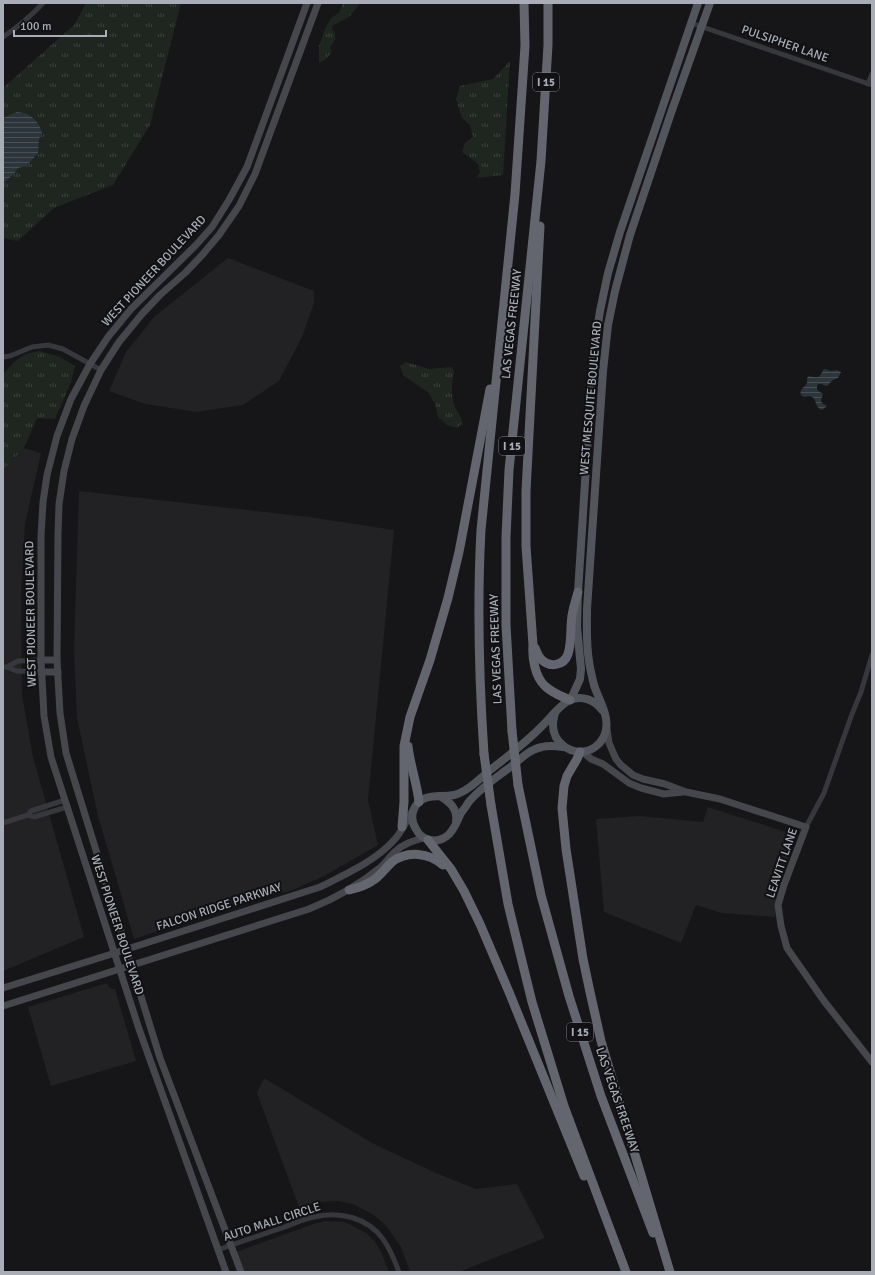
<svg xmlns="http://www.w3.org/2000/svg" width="875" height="1275" viewBox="0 0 875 1275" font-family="Signika,sans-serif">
  <defs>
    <pattern id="grass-tufts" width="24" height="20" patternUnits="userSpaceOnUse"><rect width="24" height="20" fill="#1e261f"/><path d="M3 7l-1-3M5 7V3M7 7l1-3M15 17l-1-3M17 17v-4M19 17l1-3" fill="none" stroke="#3c433d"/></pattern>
    <pattern id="water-rules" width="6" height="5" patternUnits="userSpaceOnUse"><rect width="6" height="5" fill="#2c353c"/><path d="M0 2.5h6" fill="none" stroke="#485056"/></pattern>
  </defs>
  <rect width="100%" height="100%" fill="#161618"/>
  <g fill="#222225">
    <polygon points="228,258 314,291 314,303 302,337 279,381 243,405 197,412 145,404 109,391 126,352 155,316"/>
    <polygon points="24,448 41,453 25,524 21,593 22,695 33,757 84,937 3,971 3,470"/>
    <polygon points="79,491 309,517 394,530 368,800 378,845 326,875 293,890 259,898 134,939 98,816 77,718 74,652"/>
    <polygon points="708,807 789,833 791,837 793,843 777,887 775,917 722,913 696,905 681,943 604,912 596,819 639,816 703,822"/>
    <polygon points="107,983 109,987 112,989 115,989 136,1061 51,1086 28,1007"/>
    <polygon points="264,1078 372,1143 436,1173 476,1189 517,1184 545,1238 459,1272 410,1272 401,1247 387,1227 374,1215 353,1204 338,1201 319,1202 299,1207 257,1093"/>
    <polygon points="325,1221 344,1222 353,1226 366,1233 375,1242 381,1252 389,1272 243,1272 236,1252 313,1224"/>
  </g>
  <g fill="url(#grass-tufts)">
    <polygon points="86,3 181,3 150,125 113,185 54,208 18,241 3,238 3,88 75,24"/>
    <polygon points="343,3 359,3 359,5 349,17 332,26 332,29 335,33 335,39 330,48 332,52 326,59 319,63 319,47 325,29 331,18 339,13"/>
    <polygon points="510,61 503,175 476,178 480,172 478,164 462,152 465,143 473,137 470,125 462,118 456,99 460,86 493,79"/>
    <path d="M40 351 60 357 75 366 71 382 55 419 37 418 24 448 3 470V374C18 359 17 355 40 351Z"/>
    <path d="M406 362 429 369 452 367 454 372C451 385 451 394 455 407 458 413 462 417 462 424L457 428 447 425 438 417 435 404 428 392 404 376 400 366Z"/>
  </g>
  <g fill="url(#water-rules)">
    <path d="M17 112C30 113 38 120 42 132L39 139 38 153 26 166 18 168 14 174 3 183V118Z"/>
    <path d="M824 369 831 371 837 370 841 372 838 378 833 380 827 386 821 384H818L817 387V390L823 394 821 400 822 403 827 406 822 410C812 406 819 393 804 397L801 395C799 386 809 388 807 378L809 376 813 377H819Z"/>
  </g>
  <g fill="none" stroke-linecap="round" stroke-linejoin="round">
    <g stroke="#37383d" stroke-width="5">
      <polyline points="691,23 872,85"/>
      <path d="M3 37C18 27 31 16 43 3"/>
      <polyline points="868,84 872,74"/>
      <polyline points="3,357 10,356 32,347 48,345 63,349 101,370"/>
      <polyline points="3,667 7,667 18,661 41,660"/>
      <polyline points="7,667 17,671 42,672"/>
      <polyline points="28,815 31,811 65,800"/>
      <polyline points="3,823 28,815 34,817 67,807"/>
      <polyline points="806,827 824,793 852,714 861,692 872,655"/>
      <path d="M218 1250C239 1242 261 1235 282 1228 293 1224 303 1219 314 1217 339 1211 367 1217 383 1239 390 1249 395 1261 399 1272"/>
    </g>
    <g stroke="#45474d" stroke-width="7">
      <polyline points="41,660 57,660"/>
      <polyline points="42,672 58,672"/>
      <polyline points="607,729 609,743 616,759 621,765 633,775 643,779 665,784 686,792 720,799 806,827 784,885 778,905 781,926 787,948 824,1001 872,1062"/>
      <polyline points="583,752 591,759 603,764 629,783 641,788 664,794 683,792"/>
      <path d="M3 988 115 953 320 887C346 874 376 861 395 839 402 831 407 820 413 810"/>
      <path d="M3 1006 309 909C334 899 359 885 381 867 386 862 390 856 396 851 403 844 413 841 423 838"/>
      <polyline points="226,1272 139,1029 51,757 44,716 41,660 41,536 43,502 47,475 57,436 71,399 90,364 108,337 131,309 196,245 212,227 229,200 247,167 307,3"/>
      <polyline points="241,1272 160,1058 66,753 60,713 57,660 58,534 59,504 64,471 72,439 84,406 101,370 119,342 142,314 160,295 186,272 203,254 219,235 239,206 255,174 318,3"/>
    </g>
    <g stroke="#53555c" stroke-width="8">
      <polyline points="571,699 580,679 581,669 577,627 578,592 593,357 600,311 608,273 620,232 698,3"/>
      <path d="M555 713C554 717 553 722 553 725 553 743 571 755 587 751 597 748 605 739 606 729 609 715 598 698 594 685 592 677 590 669 589 661 586 644 587 626 587 609L603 371 608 325 615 291 630 235 671 113 710 3"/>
      <path d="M563 747C556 746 549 745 542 747 538 748 532 750 528 753 522 757 516 763 509 768 496 778 479 789 468 803 466 807 463 810 461 813 457 821 454 831 447 836 436 844 422 841 416 829 412 823 411 816 414 809 422 792 439 798 454 795 467 792 478 780 489 771 508 756 527 742 544 724 551 717 562 703 570 700 582 695 595 700 602 710"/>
      <path d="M440 796C450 802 458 809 456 822"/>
    </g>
    <g stroke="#63666e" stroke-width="9">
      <path d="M540 226 526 491V546L533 645C532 658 535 677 545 686 552 693 561 696 570 700"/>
      <path d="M535 648C537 652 538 656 541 659 549 668 564 666 568 654 572 642 570 628 572 616 573 608 576 600 578 592"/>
      <polyline points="512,731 506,625 506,537 509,470 541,161 548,45 548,3"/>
      <path d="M408 746C410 765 417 783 419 802"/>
      <polyline points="580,752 577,759 567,776 564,786 562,808 566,849 583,959 590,992 601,1041 670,1272"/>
      <path d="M484 754C479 679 477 604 481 530L515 194 525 46 524 3"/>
      <polyline points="518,785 541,895 569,996 601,1096 653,1233"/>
      <polyline points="491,805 508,904 532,1002 564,1106 626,1272"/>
      <polyline points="402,827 404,802 404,746 410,717 430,660 448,598 459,552 490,389"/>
      <polyline points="428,840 451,869 464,891 480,924 509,992 584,1176"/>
      <path d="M349 890C357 888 365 886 372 881 380 877 385 868 392 862 408 850 429 853 443 865"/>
    </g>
    <g stroke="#63666e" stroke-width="9">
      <polyline points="512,731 518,785"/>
      <polyline points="484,754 491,805"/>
    </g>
  </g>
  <g text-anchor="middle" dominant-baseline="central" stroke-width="4" stroke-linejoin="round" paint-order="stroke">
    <g fill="#111113" stroke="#7b7e86" stroke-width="1">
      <rect x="533" y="73" width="26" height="18" rx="3"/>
      <rect x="499" y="437" width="26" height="18" rx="3"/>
      <rect x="567" y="1023" width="26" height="18" rx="3"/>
    </g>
    <g font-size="11" font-weight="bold" fill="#a8adb8">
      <text x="546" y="82">I 15</text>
      <text x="512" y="446">I 15</text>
      <text x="580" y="1032">I 15</text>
    </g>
    <g font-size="12" fill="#a8adb8" stroke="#111113">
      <text transform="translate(785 44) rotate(19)">PULSIPHER LANE</text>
      <text transform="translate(154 271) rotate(-47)">WEST PIONEER BOULEVARD</text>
      <text transform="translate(512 324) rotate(-84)">LAS VEGAS FREEWAY</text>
      <text transform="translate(591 398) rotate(-85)">WEST MESQUITE BOULEVARD</text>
      <text transform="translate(31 614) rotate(-91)">WEST PIONEER BOULEVARD</text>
      <text transform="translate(496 649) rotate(-92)">LAS VEGAS FREEWAY</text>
      <text transform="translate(782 863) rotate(-71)">LEAVITT LANE</text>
      <text transform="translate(219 907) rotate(-18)">FALCON RIDGE PARKWAY</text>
      <text transform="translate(117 925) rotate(72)">WEST PIONEER BOULEVARD</text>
      <text transform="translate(617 1100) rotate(71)">LAS VEGAS FREEWAY</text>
      <text transform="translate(272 1222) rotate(-18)">AUTO MALL CIRCLE</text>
    </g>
  </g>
  <rect width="875" height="1275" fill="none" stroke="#a8adb8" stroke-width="8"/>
  <path d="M14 30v6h92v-6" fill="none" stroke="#a8adb8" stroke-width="2"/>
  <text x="20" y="30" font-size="12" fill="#a8adb8" stroke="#111113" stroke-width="3" paint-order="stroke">100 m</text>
</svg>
